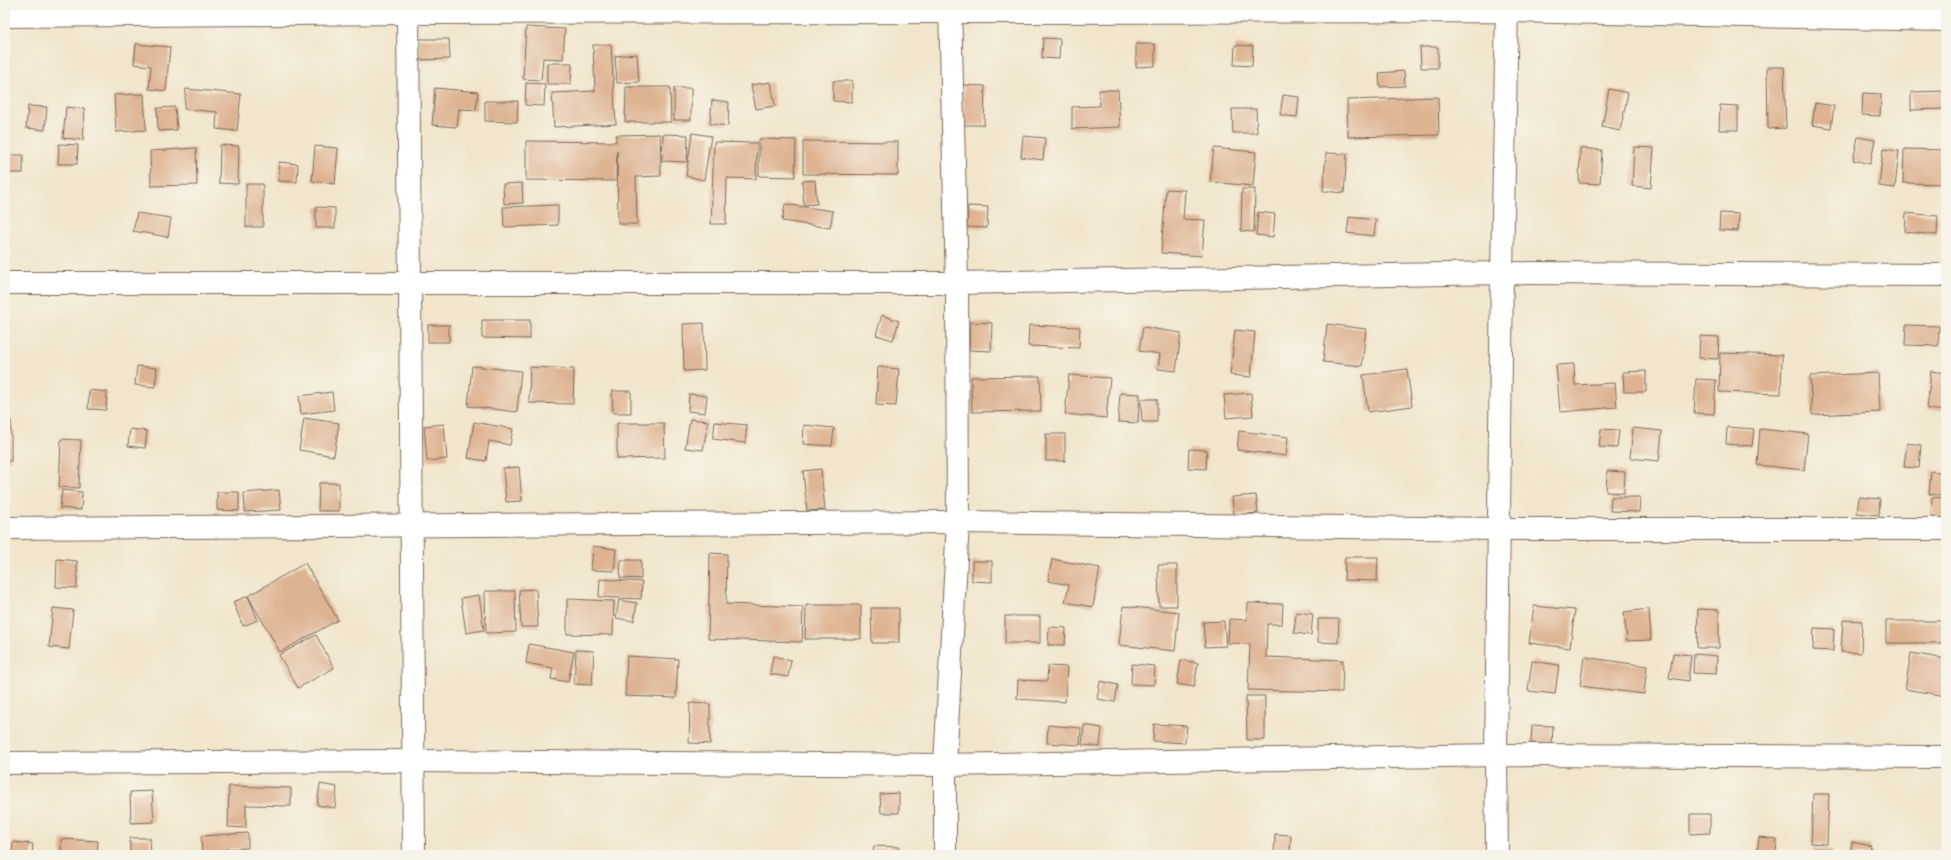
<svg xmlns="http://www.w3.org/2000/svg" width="1951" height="860" viewBox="0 0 1951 860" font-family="'Balsamiq Sans',sans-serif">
  <rect width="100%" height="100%" fill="#f7f3e8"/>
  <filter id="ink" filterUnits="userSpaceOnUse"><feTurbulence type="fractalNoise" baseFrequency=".025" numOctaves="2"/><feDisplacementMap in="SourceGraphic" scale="8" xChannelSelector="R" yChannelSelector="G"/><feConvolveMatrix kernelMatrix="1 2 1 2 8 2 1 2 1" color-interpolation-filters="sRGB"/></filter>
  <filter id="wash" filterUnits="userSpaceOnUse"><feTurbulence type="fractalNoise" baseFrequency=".012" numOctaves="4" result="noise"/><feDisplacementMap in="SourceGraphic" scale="16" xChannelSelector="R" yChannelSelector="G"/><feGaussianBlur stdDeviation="0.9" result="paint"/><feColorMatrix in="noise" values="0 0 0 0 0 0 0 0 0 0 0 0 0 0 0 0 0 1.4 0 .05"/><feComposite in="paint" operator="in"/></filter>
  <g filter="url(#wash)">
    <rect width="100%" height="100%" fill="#f1e5cb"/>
    <g id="blocks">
      <g fill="#deb392">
        <polygon points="526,27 565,29 563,59 543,58 541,80 523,79"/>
        <polygon points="1043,38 1060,39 1059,59 1042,58"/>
        <polygon points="419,39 449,39 450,59 419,60"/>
        <polygon points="136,44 170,47 166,91 149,89 151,66 134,64"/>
        <polygon points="1136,44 1155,44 1155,66 1136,67"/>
        <polygon points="593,45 611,45 616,124 554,127 552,93 595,91"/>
        <polygon points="1235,45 1253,46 1252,66 1234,65"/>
        <polygon points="1420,47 1438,47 1438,68 1421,68"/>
        <polygon points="637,54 639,82 617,83 615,56"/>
        <polygon points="547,63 572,63 571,84 547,84"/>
        <polygon points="1767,67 1784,67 1786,128 1768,129"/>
        <polygon points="1404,71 1405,86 1380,87 1379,73"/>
        <polygon points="833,81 852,81 852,102 833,101"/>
        <polygon points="771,82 775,106 756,109 751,85"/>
        <polygon points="526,83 545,84 544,106 525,105"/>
        <polygon points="964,85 985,86 984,125 963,125"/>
        <polygon points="626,87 670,87 671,122 625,122"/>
        <polygon points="435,88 478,92 476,110 459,109 457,127 432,125"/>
        <rect x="674" y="88" width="17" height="32"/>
        <polygon points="186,89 241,94 237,131 216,129 217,112 184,109"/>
        <polygon points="1609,89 1628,93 1620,131 1602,127"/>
        <polygon points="1099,90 1118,90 1120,127 1072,129 1072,107 1100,106"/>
        <polygon points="1946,91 1946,109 1911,110 1911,92"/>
        <polygon points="1863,93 1881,94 1880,116 1862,115"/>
        <polygon points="144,94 146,130 116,132 114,95"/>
        <polygon points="1283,95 1299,97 1297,117 1280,115"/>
        <polygon points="1438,97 1439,135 1348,137 1347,100"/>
        <polygon points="712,100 729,102 728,126 710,124"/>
        <polygon points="485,101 518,101 517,122 485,121"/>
        <polygon points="1815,103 1834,106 1831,128 1812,125"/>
        <polygon points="1720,105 1738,106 1738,130 1719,130"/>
        <polygon points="28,106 47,107 45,130 26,128"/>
        <polygon points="66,107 85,109 83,140 63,138"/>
        <polygon points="175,107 177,130 158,131 157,108"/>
        <polygon points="1232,109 1256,109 1257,133 1233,133"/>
        <polygon points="692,133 711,136 704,180 686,176"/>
        <polygon points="660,134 661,176 636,177 637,224 618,224 617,150 616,181 526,180 526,141 616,142 616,135"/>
        <polygon points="663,134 688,135 687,162 662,161"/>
        <polygon points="1023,136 1045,138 1043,160 1021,157"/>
        <polygon points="1858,137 1875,140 1870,164 1853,160"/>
        <polygon points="759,139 796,140 795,177 759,176"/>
        <polygon points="803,141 898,142 898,175 803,174"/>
        <polygon points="714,142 757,143 756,179 727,178 726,224 711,224"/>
        <polygon points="59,144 78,145 77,164 58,164"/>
        <polygon points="220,145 239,146 238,184 219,183"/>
        <polygon points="315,146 338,148 335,184 312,181"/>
        <polygon points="1634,147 1654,148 1651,188 1632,186"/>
        <polygon points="196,148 197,185 151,186 150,151"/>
        <polygon points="1214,148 1256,152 1253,186 1210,182"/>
        <polygon points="1580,148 1602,150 1600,184 1579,183"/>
        <polygon points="1883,149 1899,151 1895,188 1879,186"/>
        <polygon points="1904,149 1946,150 1946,184 1903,183"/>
        <polygon points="1326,153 1347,154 1344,193 1323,191"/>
        <rect x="5" y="155" width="18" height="18"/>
        <polygon points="279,162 298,164 297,182 278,181"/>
        <polygon points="815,180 817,204 804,205 802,181"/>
        <polygon points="522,183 523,203 504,204 503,184"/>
        <rect x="246" y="184" width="17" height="43"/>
        <polygon points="1166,189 1185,190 1183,219 1205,220 1202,256 1161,253"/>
        <polygon points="1242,189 1255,189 1254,232 1241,231"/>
        <polygon points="785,204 833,211 830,228 782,221"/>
        <polygon points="558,205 558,225 504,227 503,207"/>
        <polygon points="968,206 988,207 987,228 967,227"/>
        <polygon points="316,207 335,208 335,228 316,228"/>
        <polygon points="1258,212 1275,214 1273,237 1256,235"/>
        <polygon points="137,213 171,218 168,237 133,231"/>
        <polygon points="1720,213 1739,214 1738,231 1719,230"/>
        <polygon points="1906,213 1938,216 1937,235 1905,232"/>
        <polygon points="1349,217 1376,220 1374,236 1347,233"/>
        <polygon points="882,315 899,321 893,340 876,335"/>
        <polygon points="482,320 530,320 530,339 482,338"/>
        <polygon points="970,322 992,323 991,351 969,350"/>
        <polygon points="704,323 705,370 684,371 683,324"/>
        <polygon points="1327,324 1366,329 1362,366 1323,362"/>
        <rect x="428" y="325" width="21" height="17"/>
        <polygon points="1029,325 1080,327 1079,348 1028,346"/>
        <polygon points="1906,325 1939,326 1938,346 1905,345"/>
        <polygon points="1143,327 1181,333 1176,371 1158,369 1160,354 1139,351"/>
        <polygon points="1235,330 1255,332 1251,377 1230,375"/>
        <polygon points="1700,336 1719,337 1718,359 1699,358"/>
        <polygon points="1720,353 1782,355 1781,394 1719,392"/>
        <polygon points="1574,364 1575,385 1615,383 1617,407 1560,412 1556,365"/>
        <polygon points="137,366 157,368 155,387 135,385"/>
        <polygon points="472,366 521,371 517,412 468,406"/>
        <polygon points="530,367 574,369 573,404 529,403"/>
        <polygon points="878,367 899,369 896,406 876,405"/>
        <polygon points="1407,369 1412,406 1368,412 1363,375"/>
        <polygon points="1646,371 1646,392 1624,392 1623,372"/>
        <polygon points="1931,371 1946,373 1946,411 1927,409"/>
        <polygon points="1878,373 1880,412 1812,415 1810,376"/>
        <polygon points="1069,375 1110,378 1106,418 1065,414"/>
        <polygon points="1040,376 1041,411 972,412 971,377"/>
        <polygon points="1696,379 1716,380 1714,414 1694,413"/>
        <polygon points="89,390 107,392 106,410 88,409"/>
        <polygon points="612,391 631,391 631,413 613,413"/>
        <polygon points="332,392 334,410 301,414 299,396"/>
        <polygon points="1120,393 1140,394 1138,423 1118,422"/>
        <polygon points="1251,393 1253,416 1226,418 1224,395"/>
        <polygon points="689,394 707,396 705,413 688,411"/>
        <polygon points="1141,399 1157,399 1157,422 1142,422"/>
        <polygon points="304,418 339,423 334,456 299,450"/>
        <polygon points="690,419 708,421 703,450 685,448"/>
        <rect x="5" y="421" width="6" height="40"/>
        <polygon points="474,422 513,429 510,445 489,441 486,461 468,458"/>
        <polygon points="715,422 747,425 745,443 713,439"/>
        <polygon points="617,423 664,423 665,458 617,459"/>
        <polygon points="444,424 447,459 427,461 424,426"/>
        <polygon points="804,425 834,428 832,446 803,444"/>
        <polygon points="1727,427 1754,429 1752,446 1726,444"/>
        <polygon points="1633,428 1662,431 1659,461 1630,458"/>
        <polygon points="130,429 147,431 145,448 128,446"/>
        <polygon points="1601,429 1619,430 1617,448 1599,447"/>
        <polygon points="1760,429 1808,434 1804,470 1757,465"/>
        <polygon points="1239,431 1288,437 1286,456 1237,450"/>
        <rect x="1046" y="434" width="19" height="27"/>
        <polygon points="61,439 81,440 79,488 59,487"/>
        <polygon points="1907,443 1921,445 1919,468 1904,467"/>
        <polygon points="1189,449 1207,450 1206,469 1188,468"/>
        <polygon points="519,467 522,501 506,502 503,468"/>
        <polygon points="821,469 825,510 807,511 803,471"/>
        <polygon points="1607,471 1625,472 1624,493 1606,492"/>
        <polygon points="1931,471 1946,473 1946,496 1929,494"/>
        <polygon points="319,483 339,483 339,511 318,511"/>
        <polygon points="62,490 82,492 81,510 60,508"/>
        <polygon points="279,490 281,510 245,512 244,493"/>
        <polygon points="217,492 239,492 239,511 217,510"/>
        <polygon points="1256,495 1258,513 1234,515 1232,497"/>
        <polygon points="1611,497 1640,497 1639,512 1610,511"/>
        <polygon points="1859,497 1880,499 1879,515 1857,513"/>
        <polygon points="1932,497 1946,498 1946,518 1931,517"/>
        <polygon points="593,546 616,549 614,571 591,570"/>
        <polygon points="710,553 727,554 726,604 803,607 802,642 708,639"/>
        <polygon points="1345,557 1378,557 1377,581 1344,580"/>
        <polygon points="57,559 77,561 77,588 56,587"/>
        <polygon points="1052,559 1100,568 1093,607 1065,602 1069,585 1048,581"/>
        <polygon points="621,560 641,560 641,579 620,578"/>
        <polygon points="972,561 992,561 992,582 972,581"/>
        <polygon points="305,563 338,620 280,652 248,596 258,620 243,626 233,602 248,596"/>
        <polygon points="1158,565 1177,565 1177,606 1159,606"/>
        <polygon points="600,579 642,582 641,599 599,597"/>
        <polygon points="536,589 538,627 521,627 519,590"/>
        <polygon points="485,591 515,591 516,632 486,633"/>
        <polygon points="479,595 484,630 466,633 461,598"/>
        <polygon points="567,599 614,601 613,635 567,634"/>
        <polygon points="619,600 637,603 634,621 616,618"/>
        <polygon points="1248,603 1283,604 1282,624 1267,624 1266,657 1343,660 1342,692 1248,690 1250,644 1228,643 1229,619 1247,620"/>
        <polygon points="806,605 861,605 861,639 805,639"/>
        <polygon points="1123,606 1179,612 1175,651 1119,645"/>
        <polygon points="1534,606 1575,610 1570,648 1529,643"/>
        <polygon points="53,608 73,610 69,649 49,647"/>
        <polygon points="871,608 899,608 899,643 872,643"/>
        <polygon points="1649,609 1651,640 1627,641 1624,612"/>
        <polygon points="1698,609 1719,610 1719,648 1697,648"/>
        <polygon points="1943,610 1946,610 1946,643 1886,643 1886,621 1944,621"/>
        <polygon points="1296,612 1313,614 1311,635 1294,633"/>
        <rect x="1005" y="616" width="35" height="27"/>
        <polygon points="1318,619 1339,619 1338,643 1318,642"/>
        <polygon points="1843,620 1862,621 1861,653 1841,652"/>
        <polygon points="1224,621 1226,646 1205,647 1203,622"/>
        <polygon points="1049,627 1066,628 1065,645 1048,645"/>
        <polygon points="1814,628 1834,629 1833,651 1813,650"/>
        <polygon points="316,635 334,668 298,688 279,655"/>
        <polygon points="529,644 574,652 568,682 551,679 553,668 526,663"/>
        <polygon points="576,650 594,651 592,685 574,684"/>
        <polygon points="1673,653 1691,655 1688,681 1669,678"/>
        <polygon points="1911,653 1946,659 1946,696 1905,689"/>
        <polygon points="1694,654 1717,656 1716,674 1693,673"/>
        <polygon points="627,656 678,659 676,698 625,696"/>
        <polygon points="773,656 791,660 788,677 770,674"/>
        <polygon points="1584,657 1647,666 1644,694 1580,686"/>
        <polygon points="1181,660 1198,663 1194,687 1177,684"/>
        <polygon points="1532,661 1559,665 1555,694 1528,691"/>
        <polygon points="1132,664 1155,666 1154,685 1131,684"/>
        <polygon points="1048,666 1067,667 1065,702 1017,699 1018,680 1047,681"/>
        <polygon points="1100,681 1118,685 1115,702 1097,699"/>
        <polygon points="1246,696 1265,696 1265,740 1247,740"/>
        <polygon points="690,703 710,704 710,744 689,743"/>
        <polygon points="1154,724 1187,726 1185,743 1153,741"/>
        <polygon points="1048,725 1081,728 1080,745 1047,743"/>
        <polygon points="1084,725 1102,728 1100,747 1082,745"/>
        <polygon points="1532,725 1553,726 1552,745 1531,743"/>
        <polygon points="320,784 337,787 335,808 317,805"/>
        <polygon points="229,786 291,788 291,806 246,805 246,828 228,827"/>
        <polygon points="152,791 154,822 131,823 130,792"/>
        <polygon points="899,793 899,813 881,813 880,794"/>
        <polygon points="1813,794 1829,794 1827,844 1811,843"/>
        <polygon points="1690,814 1710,814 1710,833 1690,834"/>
        <polygon points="248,833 248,848 226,849 227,855 202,855 201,836"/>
        <polygon points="1275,834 1291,835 1290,855 1274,855"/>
        <polygon points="1759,837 1777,839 1776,855 1757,855"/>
        <polygon points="130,838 150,838 151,855 130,855"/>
        <polygon points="61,839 98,841 97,855 61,855"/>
        <polygon points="13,842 33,844 32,855 12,855"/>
        <polygon points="1852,842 1871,846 1869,855 1850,855"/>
        <polygon points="874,846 899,847 899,855 873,855"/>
        <polygon points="1814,848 1833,850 1832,855 1814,855"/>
        <polygon points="231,851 251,853 251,855 230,855"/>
        <polygon points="1267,851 1267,855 1250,855 1250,852"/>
      </g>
    </g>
  </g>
  <g filter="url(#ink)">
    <use href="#blocks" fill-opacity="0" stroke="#7b6b5b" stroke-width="1"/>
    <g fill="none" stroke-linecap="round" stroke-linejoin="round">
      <g stroke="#7b6b5b" stroke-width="24">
        <g id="street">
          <polyline points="408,5 414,855"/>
          <polyline points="5,16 409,13 1507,11 1946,20"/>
          <polyline points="5,283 957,283 1502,273 1946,275"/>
          <polyline points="5,528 958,522 1500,529 1946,529"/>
          <polyline points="5,763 413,761 945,765 1496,755 1946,757"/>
          <polyline points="945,855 945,765 958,522 957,283 950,5"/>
          <polyline points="1497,855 1496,755 1502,273 1507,5"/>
        </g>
      </g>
      <use href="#street" stroke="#fff" stroke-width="22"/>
    </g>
  </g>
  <rect width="1951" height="860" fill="none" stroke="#f7f3e8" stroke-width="20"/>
</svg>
